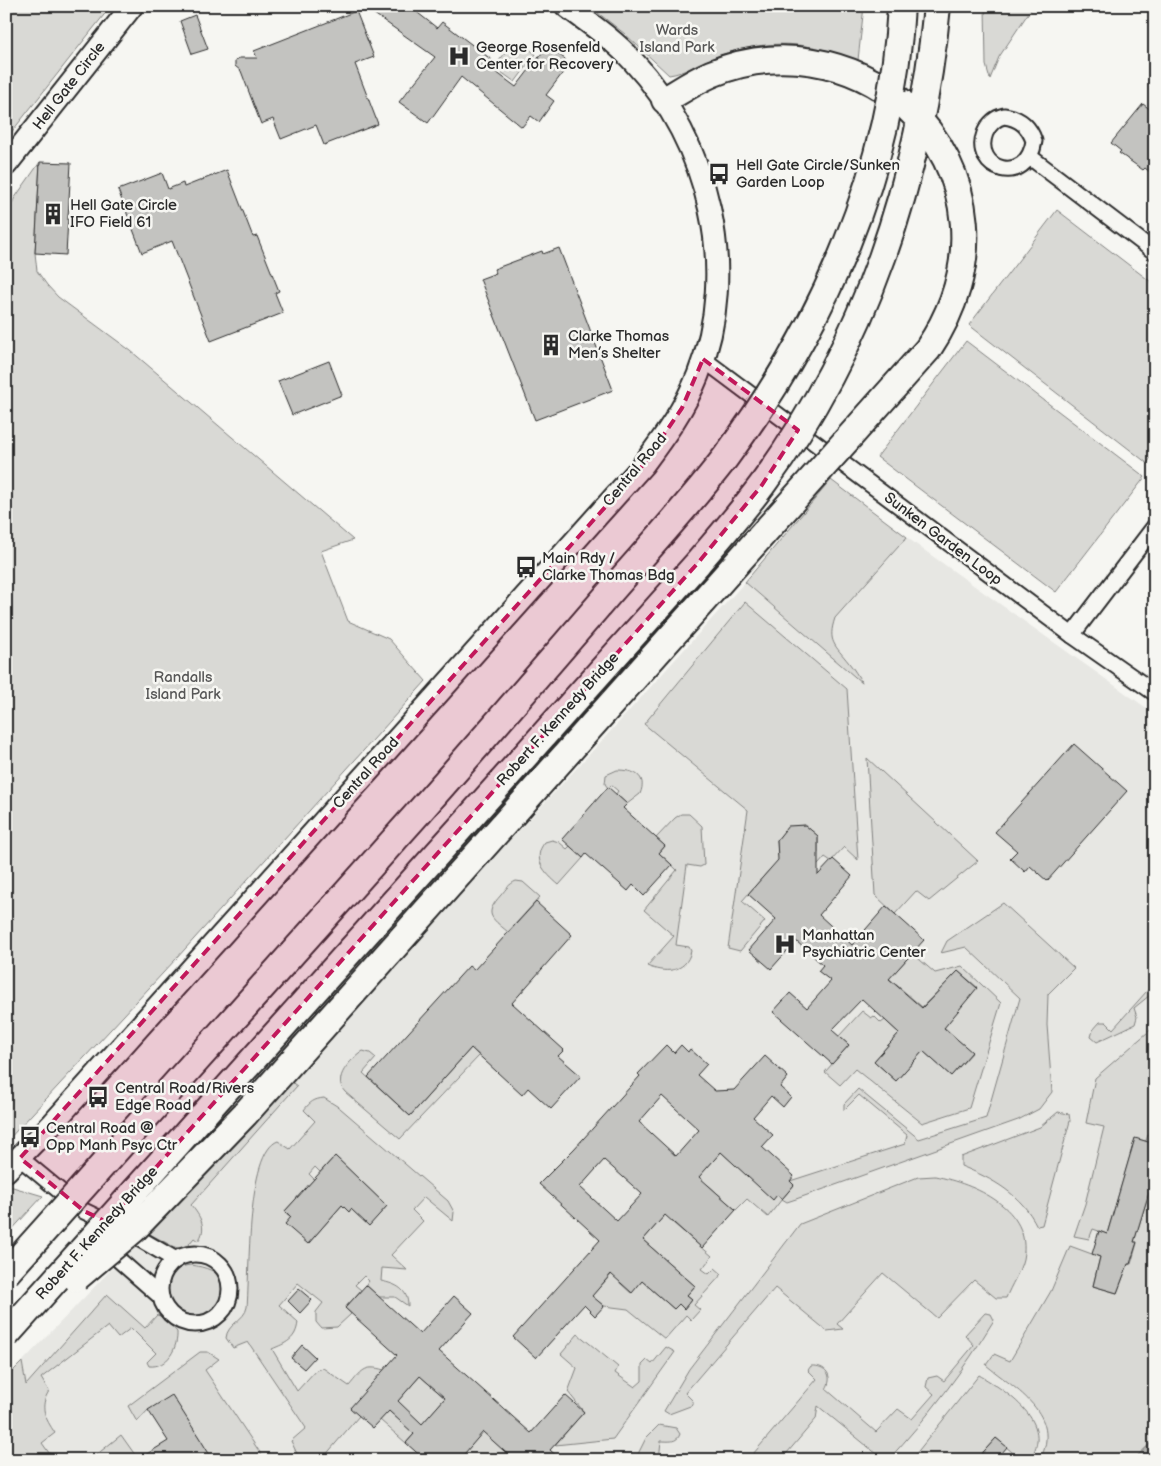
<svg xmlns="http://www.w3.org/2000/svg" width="1161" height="1466" viewBox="0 0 1161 1466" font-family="'Balsamiq Sans',sans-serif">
  <rect width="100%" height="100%" fill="#f6f6f2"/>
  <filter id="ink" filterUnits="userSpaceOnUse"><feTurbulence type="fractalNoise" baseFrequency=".02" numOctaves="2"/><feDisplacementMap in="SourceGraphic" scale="10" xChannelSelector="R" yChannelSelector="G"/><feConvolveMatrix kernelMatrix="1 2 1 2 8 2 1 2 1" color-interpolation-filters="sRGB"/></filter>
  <g filter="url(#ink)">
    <polygon fill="#e7e7e3" points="831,480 921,548 1155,714 1155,1344 1050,1460 37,1460 22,1362 210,1167 619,722 745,582"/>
    <g fill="#d9d9d5" stroke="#828280" fill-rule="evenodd">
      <polygon points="6,6 111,6 6,139"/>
      <path d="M589 6H864L858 60C804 41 770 38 715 57 699 63 685 73 669 75L625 34Z"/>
      <polygon points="985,6 1033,6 999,57 990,79 986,65"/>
      <polygon points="529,49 536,54 515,82 494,67 506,52"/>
      <polygon points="40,162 35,253 37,271 47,285 58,297 131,351 353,540 321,551 348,621 389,639 426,681 176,959 6,1142 6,219 14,199"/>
      <polygon points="1057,210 1155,285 1155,453 1147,463 969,325"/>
      <polygon points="966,341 1145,477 1056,592 877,457"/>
      <path d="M831 480 907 537 835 618C827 642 835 645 849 663 854 669 858 676 862 683L745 582Z"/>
      <path d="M745 602 847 689 858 860 844 847 831 861 825 857 799 887 771 868 742 901 765 921 740 951 728 948 748 810 644 724ZM805 825 818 836V853L807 866 778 856 777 840 788 827Z"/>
      <polygon points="867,758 978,861 929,901 916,891 895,914 875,895"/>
      <path d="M617 770C633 770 648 775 640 794L627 804 616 794 618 791 611 785 608 788 605 784 606 775Z"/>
      <path d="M681 814H689L702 826 704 865 700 867 687 865 676 945 689 947 691 951C686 974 663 973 647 966L674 936 644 910 677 870 659 853 665 846 656 838 675 818Z"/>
      <path d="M552 840 559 842 567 849 570 846 583 858 559 885C545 873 531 859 545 842Z"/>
      <path d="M516 881 523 882 540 897 508 932C490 917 484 914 501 895 506 889 509 884 516 881Z"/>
      <polygon points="1003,903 1074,968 1048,994 1047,1025 1052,1092 1039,1109 1018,1120 796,1199 787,1202 782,1199 768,1217 747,1199 736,1210 708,1185 694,1182 721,1152 773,1199 777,1195 782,1199 794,1185 790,1181 905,1144 907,1135 859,1095 844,1110 844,1104 858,1089 919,1139 986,1118 1020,998 966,947 941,953 947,941"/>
      <polygon points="912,953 935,973 962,966 1001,1003 969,1108 922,1123 855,1069 840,1085 825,1072 849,1045 839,1036 862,1011 871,1018 874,1016 881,1023 885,1020 899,1033 874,1061 896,1081 923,1051 951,1076 972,1053 944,1027 977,987 958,971 922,1007 884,974 899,968"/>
      <polygon points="1155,982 1155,991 1134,1008 1137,1017 1135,1024 1097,1042 1091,1037 1093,1030 1100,1022 1106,1022 1113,1029"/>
      <polygon points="1155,1026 1155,1137 1148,1135 1146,1141 1135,1139 1107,1234 1093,1229 1089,1239 1074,1236 1085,1204 1104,1127 1086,1123 1095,1078"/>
      <path d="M471 1048 479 1056 400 1139 345 1092C332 1078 350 1060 363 1051L370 1053 376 1058 363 1073 410 1116Z"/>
      <path d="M290 1081 297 1086 191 1205C200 1216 208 1228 198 1241L194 1238 189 1244 191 1247 184 1249 174 1247 148 1233Z"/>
      <path d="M324 1098 340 1108 448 1201 454 1212 453 1221 424 1197 412 1210 423 1221 391 1255 407 1270 382 1268 381 1281C396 1284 408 1289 408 1306L395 1297H379L366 1285 369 1281 364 1276 355 1285 361 1290 345 1308 351 1314 337 1327 321 1328 316 1322V1312L323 1303 298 1283 279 1305 298 1322C296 1340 286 1343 272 1349L297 1391 316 1370 323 1368 349 1386C362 1371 364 1364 384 1370L359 1416 324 1457 314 1460H300L291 1441 306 1428 248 1342 233 1348 226 1338C227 1324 245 1320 247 1307 250 1275 246 1152 278 1141L290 1149 315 1121 304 1110C310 1102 314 1099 324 1098ZM335 1156 387 1206 369 1225 351 1209 349 1211 342 1205 308 1244 285 1211 314 1179 309 1174 315 1167 320 1172Z"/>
      <path d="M1058 1112 1069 1114 1070 1121 1042 1225 1037 1226C1021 1194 993 1179 961 1166V1157L1040 1127Z"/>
      <path d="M1155 1173V1439L1134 1460H1040C1063 1414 1016 1390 986 1365L994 1354 1010 1361 1051 1291 1070 1246 1100 1257 1093 1286 1117 1293 1128 1264H1131L1137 1243 1134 1242Z"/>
      <path d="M935 1176C974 1184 1033 1208 1023 1259 1020 1272 1011 1285 1006 1298H996L974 1280 937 1318 883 1273 837 1324 843 1329 827 1331 775 1288 685 1393 693 1401V1405L669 1414 664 1411 689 1369 800 1224 918 1177Z"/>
      <polygon points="6,1185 43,1196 6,1236"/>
      <polygon points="670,1209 673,1223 712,1256 702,1269 709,1274 715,1268 722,1274 694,1305 700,1310 691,1320 686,1315 665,1339 628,1309 604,1306 599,1302 593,1308 586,1302 622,1263 620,1283 631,1293 642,1281 674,1309 679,1304 684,1308 692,1299 687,1295 695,1286 643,1240"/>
      <path d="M191 1265C221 1269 238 1284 214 1311 188 1340 130 1272 191 1265Z"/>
      <path d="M107 1294 145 1328 157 1315 164 1317 177 1332C178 1347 168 1368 149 1366L147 1362 156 1353 131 1328 118 1338 108 1326 41 1378 49 1391C39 1407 45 1418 55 1433L42 1443 54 1460H6V1378L22 1362 26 1385Z"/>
      <path d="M985 1313 991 1314 994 1320C964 1370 928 1417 888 1460H874L878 1455 818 1406 816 1419 781 1460H752L753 1454 817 1379 808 1370 811 1366C826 1365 834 1376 826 1389L876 1432 898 1409 912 1419 934 1394 926 1387 928 1378 937 1376 944 1381 974 1345 965 1335Z"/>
      <polygon points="578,1334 618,1367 615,1373 635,1387 642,1381 642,1365 647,1360 652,1364 666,1347 675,1352 613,1439 555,1445 584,1412 568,1392 577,1368 561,1354"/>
      <polygon points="200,1352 208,1352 219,1359 205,1370 263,1457 279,1457 282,1460 213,1460 148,1410 137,1422 128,1406"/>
      <path d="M979 1375C1006 1391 1057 1423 1029 1460H1021L996 1438 976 1460H911Z"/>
      <polygon points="420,1376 445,1398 406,1443 380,1420 389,1411 397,1418 398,1401"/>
      <path d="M659 1425 676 1428 680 1434C677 1443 669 1441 661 1441L659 1460H635L646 1438Z"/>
      <polygon points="478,1427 508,1454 504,1460 459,1460"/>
      <polygon points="121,1435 138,1459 90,1460"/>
    </g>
    <polygon fill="#aeaeab" stroke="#7a7a78" points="1155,1439 1155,1460 1133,1460"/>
    <g fill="#c3c3c0" stroke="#2b2b2b" fill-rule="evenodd">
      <polygon points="363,6 409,6 437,28 442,22 492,60 488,66 516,87 545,49 549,52 553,50 565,59 565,64 568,66 546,95 554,101 539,122 531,116 522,127 461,77 428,123 399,102 435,57"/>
      <polygon points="356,11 374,57 355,64 378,124 324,145 316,125 281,139 273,119 261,124 241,71 235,66 235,61 239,58 257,58 254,51"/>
      <polygon points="195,15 208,49 192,54 180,21"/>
      <polygon points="1143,104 1155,113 1155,176 1145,168 1143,170 1119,153 1121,151 1111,143"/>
      <polygon points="40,162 71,163 66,255 35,253"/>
      <polygon points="227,170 253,237 257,236 279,291 275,293 283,313 211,341 172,241 142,253 118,190 162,173 168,189 183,183 184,187"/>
      <polygon points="559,248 613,390 535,420 480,279 496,273 494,269 542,251 543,254"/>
      <polygon points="329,361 342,395 292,415 278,381"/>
      <polygon points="1074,744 1127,791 1047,881 1030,866 1025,872 1010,858 1017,851 995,832"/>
      <polygon points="608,787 627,804 623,808 665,846 659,853 672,865 644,896 633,885 628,891 586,854 583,858 562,839"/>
      <polygon points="805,825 818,836 818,875 833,859 852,876 819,915 852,945 886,906 913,930 924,940 889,979 922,1008 958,971 977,988 944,1028 972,1052 951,1076 923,1051 896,1081 874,1061 899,1033 862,999 832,1030 849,1045 832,1064 773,1012 790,993 807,1008 831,981 818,971 823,965 796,941 771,969 749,950 776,919 748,894 778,860 777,840 788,826"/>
      <polygon points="536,902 572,935 512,1003 564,1050 558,1056 581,1076 551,1109 528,1088 522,1095 471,1048 410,1116 368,1077 469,966 474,970"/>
      <path d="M666 1045 674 1053 681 1045 688 1052 690 1049 707 1064 697 1075 715 1091 734 1090 765 1056 788 1077 780 1087 791 1097 783 1107 771 1096 753 1117 773 1135 762 1147 794 1176 790 1181 794 1185 782 1199 777 1195 773 1200 721 1152 699 1177 736 1210 702 1248 665 1215 643 1240 695 1286 687 1295 692 1299 684 1309 679 1304 674 1309 642 1281 632 1293 611 1274 592 1296 604 1306 595 1316 584 1305 536 1358 513 1337 600 1240 539 1184 574 1149 640 1076 638 1074ZM662 1096 699 1130 676 1156 639 1122ZM604 1160 642 1194 617 1221 580 1187Z"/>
      <polygon points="1135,1138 1155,1144 1155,1173 1134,1242 1137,1242 1130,1264 1128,1264 1117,1293 1093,1286 1100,1257 1092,1254 1099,1231 1107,1234"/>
      <polygon points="335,1156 387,1206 369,1226 351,1209 349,1212 342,1205 308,1244 285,1224 291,1217 285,1211"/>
      <path d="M366 1285 420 1334 454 1296 473 1313 439 1351 531 1433 565 1395 584 1412 550 1450 561 1460H514L483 1432 459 1460H425L406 1443 414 1434 389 1411 373 1428 350 1408 397 1355 345 1308ZM420 1376 445 1398 422 1424 398 1401Z"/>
      <polygon points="299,1289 312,1300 300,1313 288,1301"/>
      <polygon points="302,1345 315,1357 304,1369 291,1358"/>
      <polygon points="172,1395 200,1439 213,1460 137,1460 168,1441 148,1410"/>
      <polygon points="996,1438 1007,1447 996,1460 976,1460"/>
    </g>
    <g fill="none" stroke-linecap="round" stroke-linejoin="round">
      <g stroke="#2b2b2b" stroke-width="19">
        <g id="street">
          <path d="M1004 116C1020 118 1029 126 1034 141 1027 188 971 170 985 133 989 124 995 118 1004 116Z"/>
          <polyline points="1030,157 1155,252"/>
          <polyline points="703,359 1072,635 1155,693"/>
          <polyline points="1072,635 1155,526"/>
          <polyline points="20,1158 84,1211 128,1232 176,1260"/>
          <polyline points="105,1244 110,1252 161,1297"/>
          <circle cx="195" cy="1289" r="35"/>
        </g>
      </g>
      <g stroke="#2b2b2b" stroke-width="25">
        <g id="secondary">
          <polyline points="6,165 132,6"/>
          <path d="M6 1171 53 1123 643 465C664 437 685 408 698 375 740 270 709 143 633 61 614 40 589 23 566 6"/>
        </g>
      </g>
      <g stroke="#2b2b2b" stroke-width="30">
        <path id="highway" d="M665 100C680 91 695 81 711 74 777 46 851 59 905 105"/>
      </g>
      <use href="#street" stroke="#f6f6f2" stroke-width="15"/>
      <use href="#secondary" stroke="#f6f6f2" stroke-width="21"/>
      <use href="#highway" stroke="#f6f6f2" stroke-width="26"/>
      <g stroke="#2b2b2b" stroke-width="30" stroke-linecap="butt">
        <g id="highway-bridge">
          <path d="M6 1273C143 1119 282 966 419 812 482 741 544 669 606 597 646 551 688 506 725 458 822 328 893 170 901 6"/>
          <path d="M76 1278 134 1229 245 1114 928 349C982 269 977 173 905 105"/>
          <path d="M6 1335 697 564C719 538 742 512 762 485 865 345 921 178 937 6"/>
        </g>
      </g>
      <use href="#highway-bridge" stroke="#f6f6f2" stroke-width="26"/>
    </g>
  </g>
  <path fill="#c2185b" fill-opacity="0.2" stroke="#c2185b" stroke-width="4" stroke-dasharray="10 6" stroke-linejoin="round" d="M703 359 798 430 762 485 697 564 107 1222 84 1211 20 1158 643 465 682 408Z"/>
  <defs>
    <g id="hospital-bare" transform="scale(1.725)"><path d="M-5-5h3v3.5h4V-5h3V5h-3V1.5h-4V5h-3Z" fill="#2b2b2b" stroke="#f6f6f2" stroke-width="2.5" paint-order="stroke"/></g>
    <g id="bus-bare" transform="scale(1.725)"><path d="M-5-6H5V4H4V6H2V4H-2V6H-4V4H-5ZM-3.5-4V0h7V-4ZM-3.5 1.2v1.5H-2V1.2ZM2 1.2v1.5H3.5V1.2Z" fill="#2b2b2b" stroke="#f6f6f2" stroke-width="2.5" paint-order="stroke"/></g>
    <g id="building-bare" transform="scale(1.725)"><path d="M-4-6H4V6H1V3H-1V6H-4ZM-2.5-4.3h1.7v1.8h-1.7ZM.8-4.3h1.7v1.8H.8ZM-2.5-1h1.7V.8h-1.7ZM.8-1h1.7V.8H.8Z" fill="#2b2b2b" stroke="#f6f6f2" stroke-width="2.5" paint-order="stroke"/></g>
  </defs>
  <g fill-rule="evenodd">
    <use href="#hospital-bare" x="459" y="56"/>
    <use href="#bus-bare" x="719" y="174"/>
    <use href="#building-bare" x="53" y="214"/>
    <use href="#building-bare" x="551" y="345"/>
    <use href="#bus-bare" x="526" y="567"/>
    <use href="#hospital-bare" x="785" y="944"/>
    <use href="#bus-bare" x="98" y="1097"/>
    <use href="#bus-bare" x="30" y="1137"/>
  </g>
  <g text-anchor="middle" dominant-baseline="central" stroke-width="5" stroke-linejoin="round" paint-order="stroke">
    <g font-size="15" fill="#565656" stroke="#f6f6f2">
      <text x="677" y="30">Wards<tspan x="677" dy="17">Island Park</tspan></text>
      <text x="183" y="677">Randalls<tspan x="183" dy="17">Island Park</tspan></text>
    </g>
    <g font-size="15" fill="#2b2b2b" stroke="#f6f6f2" text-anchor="start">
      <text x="476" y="47">George Rosenfeld<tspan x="476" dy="17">Center for Recovery</tspan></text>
      <text x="736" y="165">Hell Gate Circle/Sunken<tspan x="736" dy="17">Garden Loop</tspan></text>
      <text x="70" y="205">Hell Gate Circle<tspan x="70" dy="17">IFO Field 61</tspan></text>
      <text x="568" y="336">Clarke Thomas<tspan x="568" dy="17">Men’s Shelter</tspan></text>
      <text x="542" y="558">Main Rdy /<tspan x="542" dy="17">Clarke Thomas Bdg</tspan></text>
      <text x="802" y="935">Manhattan<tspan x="802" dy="17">Psychiatric Center</tspan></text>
      <text x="115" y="1088">Central Road/Rivers<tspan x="115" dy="17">Edge Road</tspan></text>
      <text x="46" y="1128">Central Road @<tspan x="46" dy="17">Opp Manh Psyc Ctr</tspan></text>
    </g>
    <g font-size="15" fill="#2b2b2b" stroke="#f6f6f2">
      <text transform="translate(69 86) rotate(-52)">Hell Gate Circle</text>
      <text transform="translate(635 470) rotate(-50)">Central Road</text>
      <text transform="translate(943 539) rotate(37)">Sunken Garden Loop</text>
      <text transform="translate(558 719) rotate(-48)">Robert F. Kennedy Bridge</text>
      <text transform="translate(366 773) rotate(-48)">Central Road</text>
      <text transform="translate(97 1233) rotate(-48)">Robert F. Kennedy Bridge</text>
    </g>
  </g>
  <rect width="1161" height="1466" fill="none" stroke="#f6f6f2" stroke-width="25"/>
  <rect x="12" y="12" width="1136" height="1441" fill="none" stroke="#2b2b2b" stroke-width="2" filter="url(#ink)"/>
</svg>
